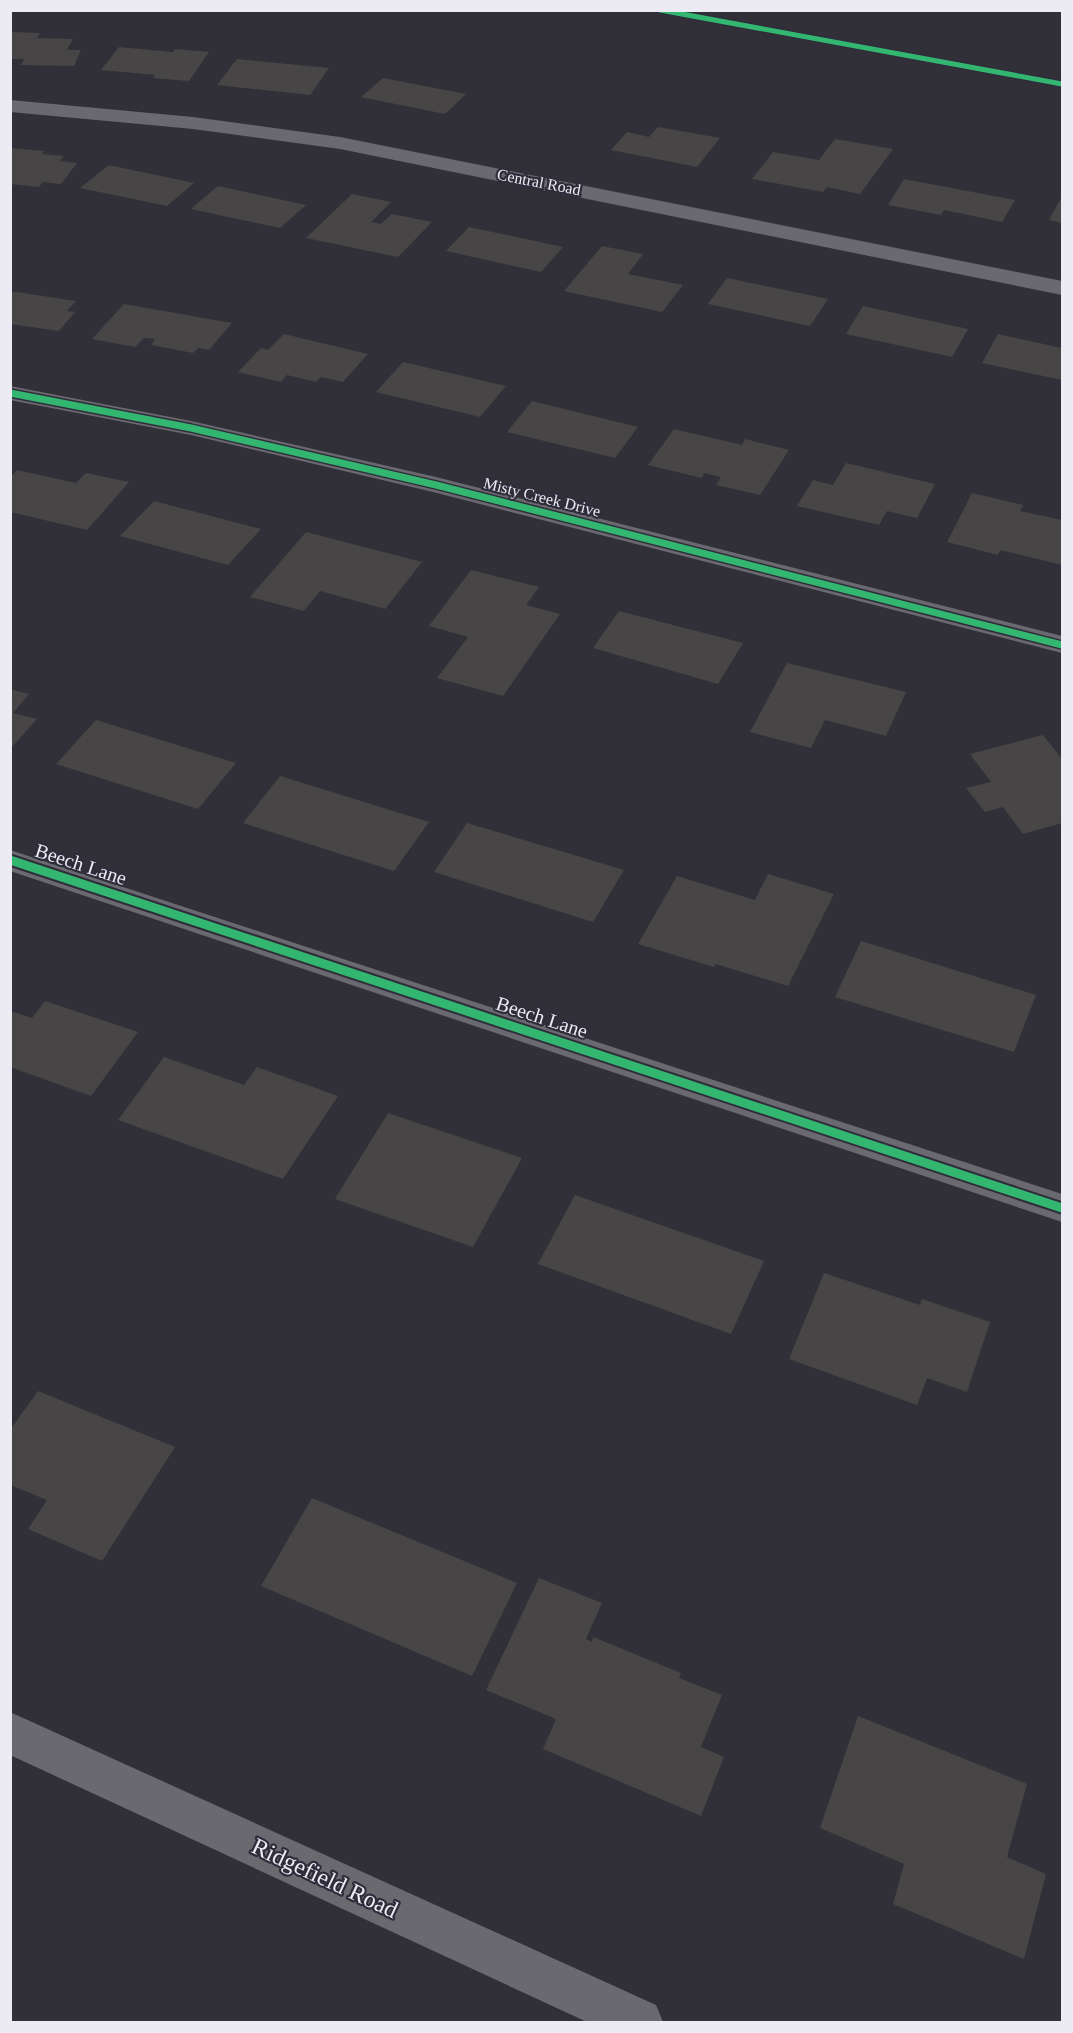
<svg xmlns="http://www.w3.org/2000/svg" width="1073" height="2033" viewBox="0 0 1073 2033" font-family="'Times New Roman',serif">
  <rect width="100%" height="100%" fill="#313038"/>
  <g fill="#474545">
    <polygon points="12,32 40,33 37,38 73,39 67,50 81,50 74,66 21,65 24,59 10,59"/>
    <polygon points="119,47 173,52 175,49 209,52 189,81 153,78 155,75 101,70"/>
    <polygon points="237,59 329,68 310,95 217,85"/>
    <polygon points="383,78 466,94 445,114 361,97"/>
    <polygon points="658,127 720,138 697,167 611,150 627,132 649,137"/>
    <polygon points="835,139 893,149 860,194 827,187 823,192 752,179 773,152 819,160"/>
    <polygon points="10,148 44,151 42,154 64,156 60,161 77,163 61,184 43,182 39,187 10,184"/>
    <polygon points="109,165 194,183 167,206 80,188"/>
    <polygon points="904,179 1015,200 1002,222 944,210 941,215 888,205"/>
    <polygon points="218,186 306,205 280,228 191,209"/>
    <polygon points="352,194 391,202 371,222 381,224 392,214 432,222 398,257 306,238"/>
    <polygon points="1062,196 1062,223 1049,220"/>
    <polygon points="469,227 563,247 541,272 446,251"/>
    <polygon points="602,246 643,254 628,274 683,285 662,312 564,291"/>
    <polygon points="727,278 828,299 810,326 708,304"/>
    <polygon points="10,291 76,301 67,311 75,312 59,331 10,324"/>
    <polygon points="124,304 232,323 209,350 198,348 193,353 151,345 155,339 144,338 135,347 92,339"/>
    <polygon points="863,306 968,329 952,357 846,334"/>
    <polygon points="284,334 368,354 343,382 321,377 316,382 287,375 281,382 238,372 261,348 268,350"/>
    <polygon points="998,334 1062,348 1062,380 982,363"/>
    <polygon points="403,362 506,386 480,417 376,392"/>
    <polygon points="532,401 638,427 615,458 507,432"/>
    <polygon points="674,429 742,445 745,439 789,450 760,495 716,485 721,477 704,473 702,478 648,465"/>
    <polygon points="846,463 935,484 917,518 887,511 879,525 797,506 813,480 833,485"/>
    <polygon points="17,470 76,483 86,473 129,482 87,530 10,512 10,477"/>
    <polygon points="972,493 1023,505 1020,511 1062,520 1062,565 1000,550 998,555 947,542"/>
    <polygon points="154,501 261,529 228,565 120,536"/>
    <polygon points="306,532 422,562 385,609 320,591 304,611 250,597"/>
    <polygon points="471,570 539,587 526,605 560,614 503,696 437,678 468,637 429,626"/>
    <polygon points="619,611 743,643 718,684 593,648"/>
    <polygon points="787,663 906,692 886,736 825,720 811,748 750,732"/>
    <polygon points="10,689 29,694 13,713 37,719 10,749"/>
    <polygon points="96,720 236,763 198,809 56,764"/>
    <polygon points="1043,735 1062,759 1062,823 1023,834 1003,807 985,812 966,788 991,782 970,754"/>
    <polygon points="280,776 429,822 394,871 243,823"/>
    <polygon points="467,823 624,870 593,922 434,872"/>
    <polygon points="768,874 834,894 788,986 716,964 714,967 638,944 677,876 755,900"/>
    <polygon points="861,941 1036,995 1014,1052 835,997"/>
    <polygon points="45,1001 138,1032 91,1096 10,1067 10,1011 32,1018"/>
    <polygon points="164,1057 244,1085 257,1067 338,1096 283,1179 118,1120"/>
    <polygon points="388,1113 522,1158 473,1247 335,1199"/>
    <polygon points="575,1195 764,1261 731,1334 538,1264"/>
    <polygon points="824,1273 920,1305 922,1299 990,1322 967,1392 927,1378 917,1405 789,1359"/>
    <polygon points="38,1391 175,1447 102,1561 28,1529 47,1500 10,1485 10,1430"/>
    <polygon points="312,1498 517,1583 472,1676 261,1586"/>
    <polygon points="539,1578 602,1603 586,1639 592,1642 593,1637 681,1673 679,1678 722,1695 701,1747 724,1757 701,1816 543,1749 556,1719 486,1690"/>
    <polygon points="858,1716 1027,1784 1007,1857 1046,1874 1024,1959 893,1904 904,1864 820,1828"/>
  </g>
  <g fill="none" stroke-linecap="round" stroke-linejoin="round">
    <g fill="#6a696f" fill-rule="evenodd">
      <polygon points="10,100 193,117 340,137 1062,281 1062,295 340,149 193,129 10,112"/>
      <polygon points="10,386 191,421 436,477 1062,636 1062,653 433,492 191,435 10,400"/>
      <polygon points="10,850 1062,1194 1062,1222 10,871"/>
      <polygon points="10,1712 656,2005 663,2022 587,2022 10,1755"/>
    </g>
    <g stroke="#2f2d3b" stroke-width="8">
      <polyline id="cycleway-far2" points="660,10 1062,84"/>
    </g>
    <g stroke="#2f2d3b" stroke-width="10">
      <polyline id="cycleway-far1" points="10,393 191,428 436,485 1062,645"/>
    </g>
    <g stroke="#2f2d3b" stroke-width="13">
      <polyline id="cycleway" points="10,860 1062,1208"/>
    </g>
    <use href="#cycleway-far2" stroke="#33b770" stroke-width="5"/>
    <use href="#cycleway-far1" stroke="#33b770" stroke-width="7"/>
    <use href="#cycleway" stroke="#33b770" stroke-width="9"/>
  </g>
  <g text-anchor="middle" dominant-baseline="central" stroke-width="4.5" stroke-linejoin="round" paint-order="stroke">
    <g font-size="16" fill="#ecebf4" stroke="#2f2d3b">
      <text transform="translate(539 182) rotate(11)">Central Road</text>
      <text transform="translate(542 497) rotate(14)">Misty Creek Drive</text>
    </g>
    <g font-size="20" fill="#ecebf4" stroke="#2f2d3b">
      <text transform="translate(81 864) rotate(18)">Beech Lane</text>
      <text transform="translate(542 1017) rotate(18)">Beech Lane</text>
    </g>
    <g font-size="24" fill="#ecebf4" stroke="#2f2d3b">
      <text transform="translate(325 1878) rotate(25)">Ridgefield Road</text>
    </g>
  </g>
  <rect width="1073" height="2033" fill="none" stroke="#ecebf4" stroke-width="24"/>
</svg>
